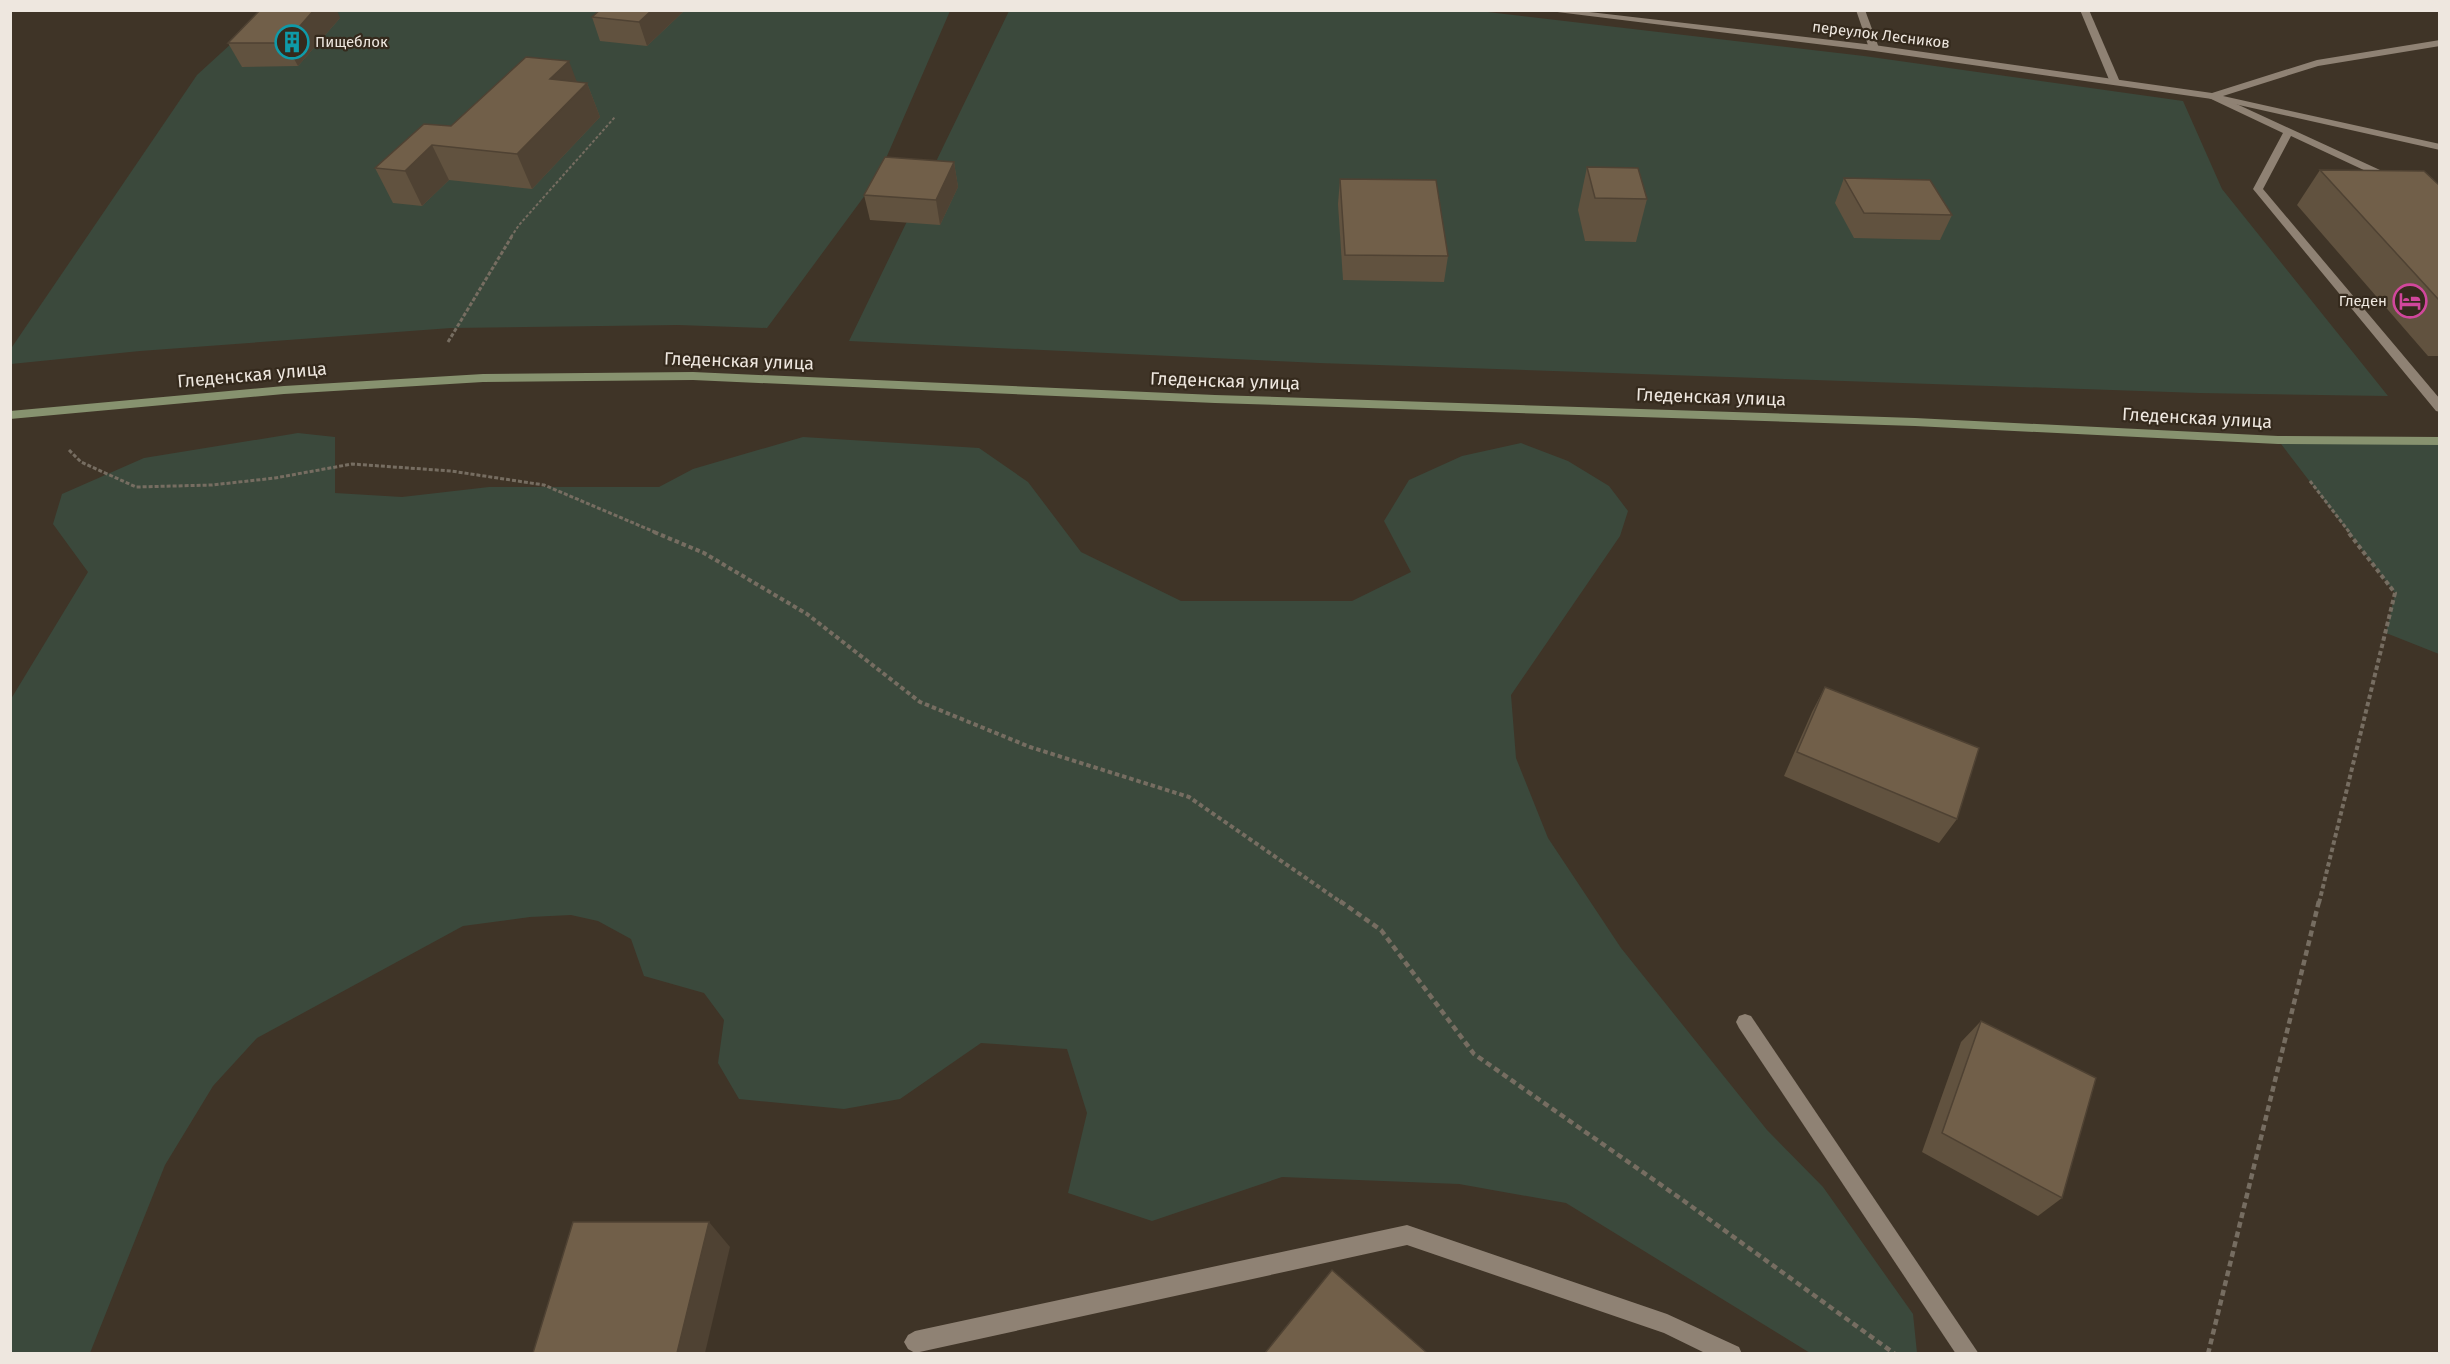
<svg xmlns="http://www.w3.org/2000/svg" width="2450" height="1364" viewBox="0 0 2450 1364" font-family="'Fira Sans',sans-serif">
  <rect width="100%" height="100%" fill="#3f3427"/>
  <g fill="#3b493c">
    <polygon points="1471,10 1864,56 2183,101 2222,189 2388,396 2199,393 1319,363 849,341 1009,11"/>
    <polygon points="267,11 950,11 877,179 767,328 678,325 451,328 140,351 11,364 10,350 197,75"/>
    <polygon points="298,433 335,437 335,493 402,497 489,487 659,487 693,469 803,437 979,448 1028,482 1081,552 1181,601 1352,601 1411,572 1384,521 1409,480 1462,456 1521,443 1568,461 1609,486 1628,511 1620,536 1511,695 1516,758 1548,838 1621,948 1767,1130 1823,1187 1913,1314 1917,1353 1810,1353 1566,1203 1459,1184 1282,1177 1152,1221 1068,1193 1087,1113 1067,1049 981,1043 900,1099 844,1109 739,1099 718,1063 724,1020 704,993 644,976 631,939 598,921 571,915 530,917 463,926 257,1038 213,1086 165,1165 90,1353 11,1353 11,699 88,572 53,524 62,494 144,458"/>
    <polygon points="2278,440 2439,441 2439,654 2386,633 2395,593"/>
  </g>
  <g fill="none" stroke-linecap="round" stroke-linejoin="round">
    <polyline stroke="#766d61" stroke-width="2" stroke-dasharray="3 2" stroke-linecap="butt" points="511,237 519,225 615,117"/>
    <g stroke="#766d61" stroke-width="3" stroke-dasharray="4 2" stroke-linecap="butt">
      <polyline points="448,342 512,236"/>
      <polyline points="69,450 81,462 136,487 212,485 275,478 352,464 451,471 544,485 657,533"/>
      <polyline points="2310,481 2350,533"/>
    </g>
    <g stroke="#766d61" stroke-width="4" stroke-dasharray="4.5 3" stroke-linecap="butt">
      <polyline points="654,532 704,553 807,614 920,702 1030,747 1189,797 1342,903"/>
      <polyline points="2319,903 2395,593 2348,532"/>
    </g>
    <g stroke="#766d61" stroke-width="4.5" stroke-dasharray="6 4" stroke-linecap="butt">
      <polyline points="1340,901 1381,930 1474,1054 1684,1201 1895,1354"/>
      <polyline points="2208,1354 2319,901"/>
    </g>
    <g fill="#8f8274" fill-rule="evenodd">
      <polygon points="1856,10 1865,10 1879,48 1877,50 1869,48"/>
      <polygon points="2080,10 2089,10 2120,82 2118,84 2110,82"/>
      <polygon points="2209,94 2215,94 2393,176 2393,180 2385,180 2291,136 2263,189 2440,399 2440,412 2436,411 2253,189 2283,133 2209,98"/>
      <polygon points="1745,1014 1751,1016 1979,1354 1956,1354 1739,1028 1736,1022 1739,1016"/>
      <polygon points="1407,1225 1667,1314 1739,1347 1742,1354 1707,1354 1664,1333 1407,1245 915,1353 908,1349 904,1342 908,1335 915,1331"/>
    </g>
    <polygon fill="#8f8274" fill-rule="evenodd" points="1541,10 1572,10 1874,45 2212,93 2317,60 2440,40 2440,46 2318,66 2223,96 2440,144 2440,150 2212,99 1874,51"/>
    <polygon fill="#87926f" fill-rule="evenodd" points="693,372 1215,395 1915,418 2278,436 2440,437 2440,445 2278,444 1915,426 1215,403 693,380 483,382 284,394 10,419 10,411 284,386 483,374"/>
  </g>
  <g fill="#61523f">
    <polygon points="600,10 685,10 647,46 600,41 592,17"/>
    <polygon points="340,18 298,66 242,67 228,43"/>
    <polygon points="577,82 587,83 600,117 532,189 449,180 422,206 393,203 375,168"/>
    <polygon points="954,162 958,187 940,225 870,220 864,195"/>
    <polygon points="1587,167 1647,199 1636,242 1585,241 1578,210"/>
    <polygon points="2320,170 2439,185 2439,356 2428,356 2297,205"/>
    <polygon points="1844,178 1952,215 1940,240 1854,238 1835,203"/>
    <polygon points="1340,179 1448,256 1444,282 1343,280 1338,204"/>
    <polygon points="1825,687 1957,819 1939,843 1784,776 1812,712"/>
    <polygon points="1981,1021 2062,1198 2038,1216 1922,1152 1961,1042"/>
  </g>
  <g fill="#4f4233">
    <polygon points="314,10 337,10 340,18 298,66 285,43"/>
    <polygon points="652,10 685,10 647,46 639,22"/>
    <polygon points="569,61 580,90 587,83 600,117 532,189 517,154 550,79"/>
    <polygon points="432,145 449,180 422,206 405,171"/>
    <polygon points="954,162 958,187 940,225 936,200"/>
    <polygon points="709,1222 730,1247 705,1353 677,1353"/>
  </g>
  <g fill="#715f49" stroke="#4f4233" stroke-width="1.5">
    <polygon points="260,10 314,10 285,43 228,43"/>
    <polygon points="600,10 652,10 639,22 592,17"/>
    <polygon points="526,57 569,61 550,79 587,83 517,154 432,145 405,171 375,168 424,124 451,126"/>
    <polygon points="885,157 954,162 936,200 864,195"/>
    <polygon points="1587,167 1638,168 1647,199 1595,198"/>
    <polygon points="2320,170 2424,171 2439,185 2439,300"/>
    <polygon points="1844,178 1930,180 1952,215 1864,213"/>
    <polygon points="1340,179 1436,180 1448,256 1345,255"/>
    <polygon points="1825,687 1979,748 1957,819 1797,752"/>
    <polygon points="1981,1021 2096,1078 2062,1198 1942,1133"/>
    <polygon points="573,1222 709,1222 677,1353 533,1353"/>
    <polygon points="1332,1270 1427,1353 1265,1353"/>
  </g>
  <defs>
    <g id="building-ring" transform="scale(1.725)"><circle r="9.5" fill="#352a1d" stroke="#0f9aa8" stroke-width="1.5"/><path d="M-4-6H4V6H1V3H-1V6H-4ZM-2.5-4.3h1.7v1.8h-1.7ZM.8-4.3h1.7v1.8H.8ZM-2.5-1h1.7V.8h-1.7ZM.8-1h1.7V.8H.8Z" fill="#0f9aa8"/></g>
    <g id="hotel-ring" transform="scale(1.725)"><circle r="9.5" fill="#352a1d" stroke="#d1479c" stroke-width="1.5"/><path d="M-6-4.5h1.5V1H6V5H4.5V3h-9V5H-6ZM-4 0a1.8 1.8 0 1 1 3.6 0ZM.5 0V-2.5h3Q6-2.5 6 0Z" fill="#d1479c"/></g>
  </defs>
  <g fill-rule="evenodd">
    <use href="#building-ring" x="292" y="42"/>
    <use href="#hotel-ring" x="2410" y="301"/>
  </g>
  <g text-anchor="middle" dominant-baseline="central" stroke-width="4.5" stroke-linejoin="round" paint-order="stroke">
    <g font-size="15" fill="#eee7df" stroke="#352a1d">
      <text transform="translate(1881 35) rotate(7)">переулок Лесников</text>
    </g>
    <g font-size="15" fill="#eee7df" stroke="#352a1d" text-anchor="start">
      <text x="315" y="42">Пищеблок</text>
      <text x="2387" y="301" text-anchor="end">Гледен</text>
    </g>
    <g font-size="18" fill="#eee7df" stroke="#352a1d">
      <text transform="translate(739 361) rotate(2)">Гледенская улица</text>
      <text transform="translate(252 375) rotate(-5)">Гледенская улица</text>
      <text transform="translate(1225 381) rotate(2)">Гледенская улица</text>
      <text transform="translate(1711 397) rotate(2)">Гледенская улица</text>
      <text transform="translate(2197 418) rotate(3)">Гледенская улица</text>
    </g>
  </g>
  <rect width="2450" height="1364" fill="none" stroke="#eee7df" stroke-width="24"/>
</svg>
